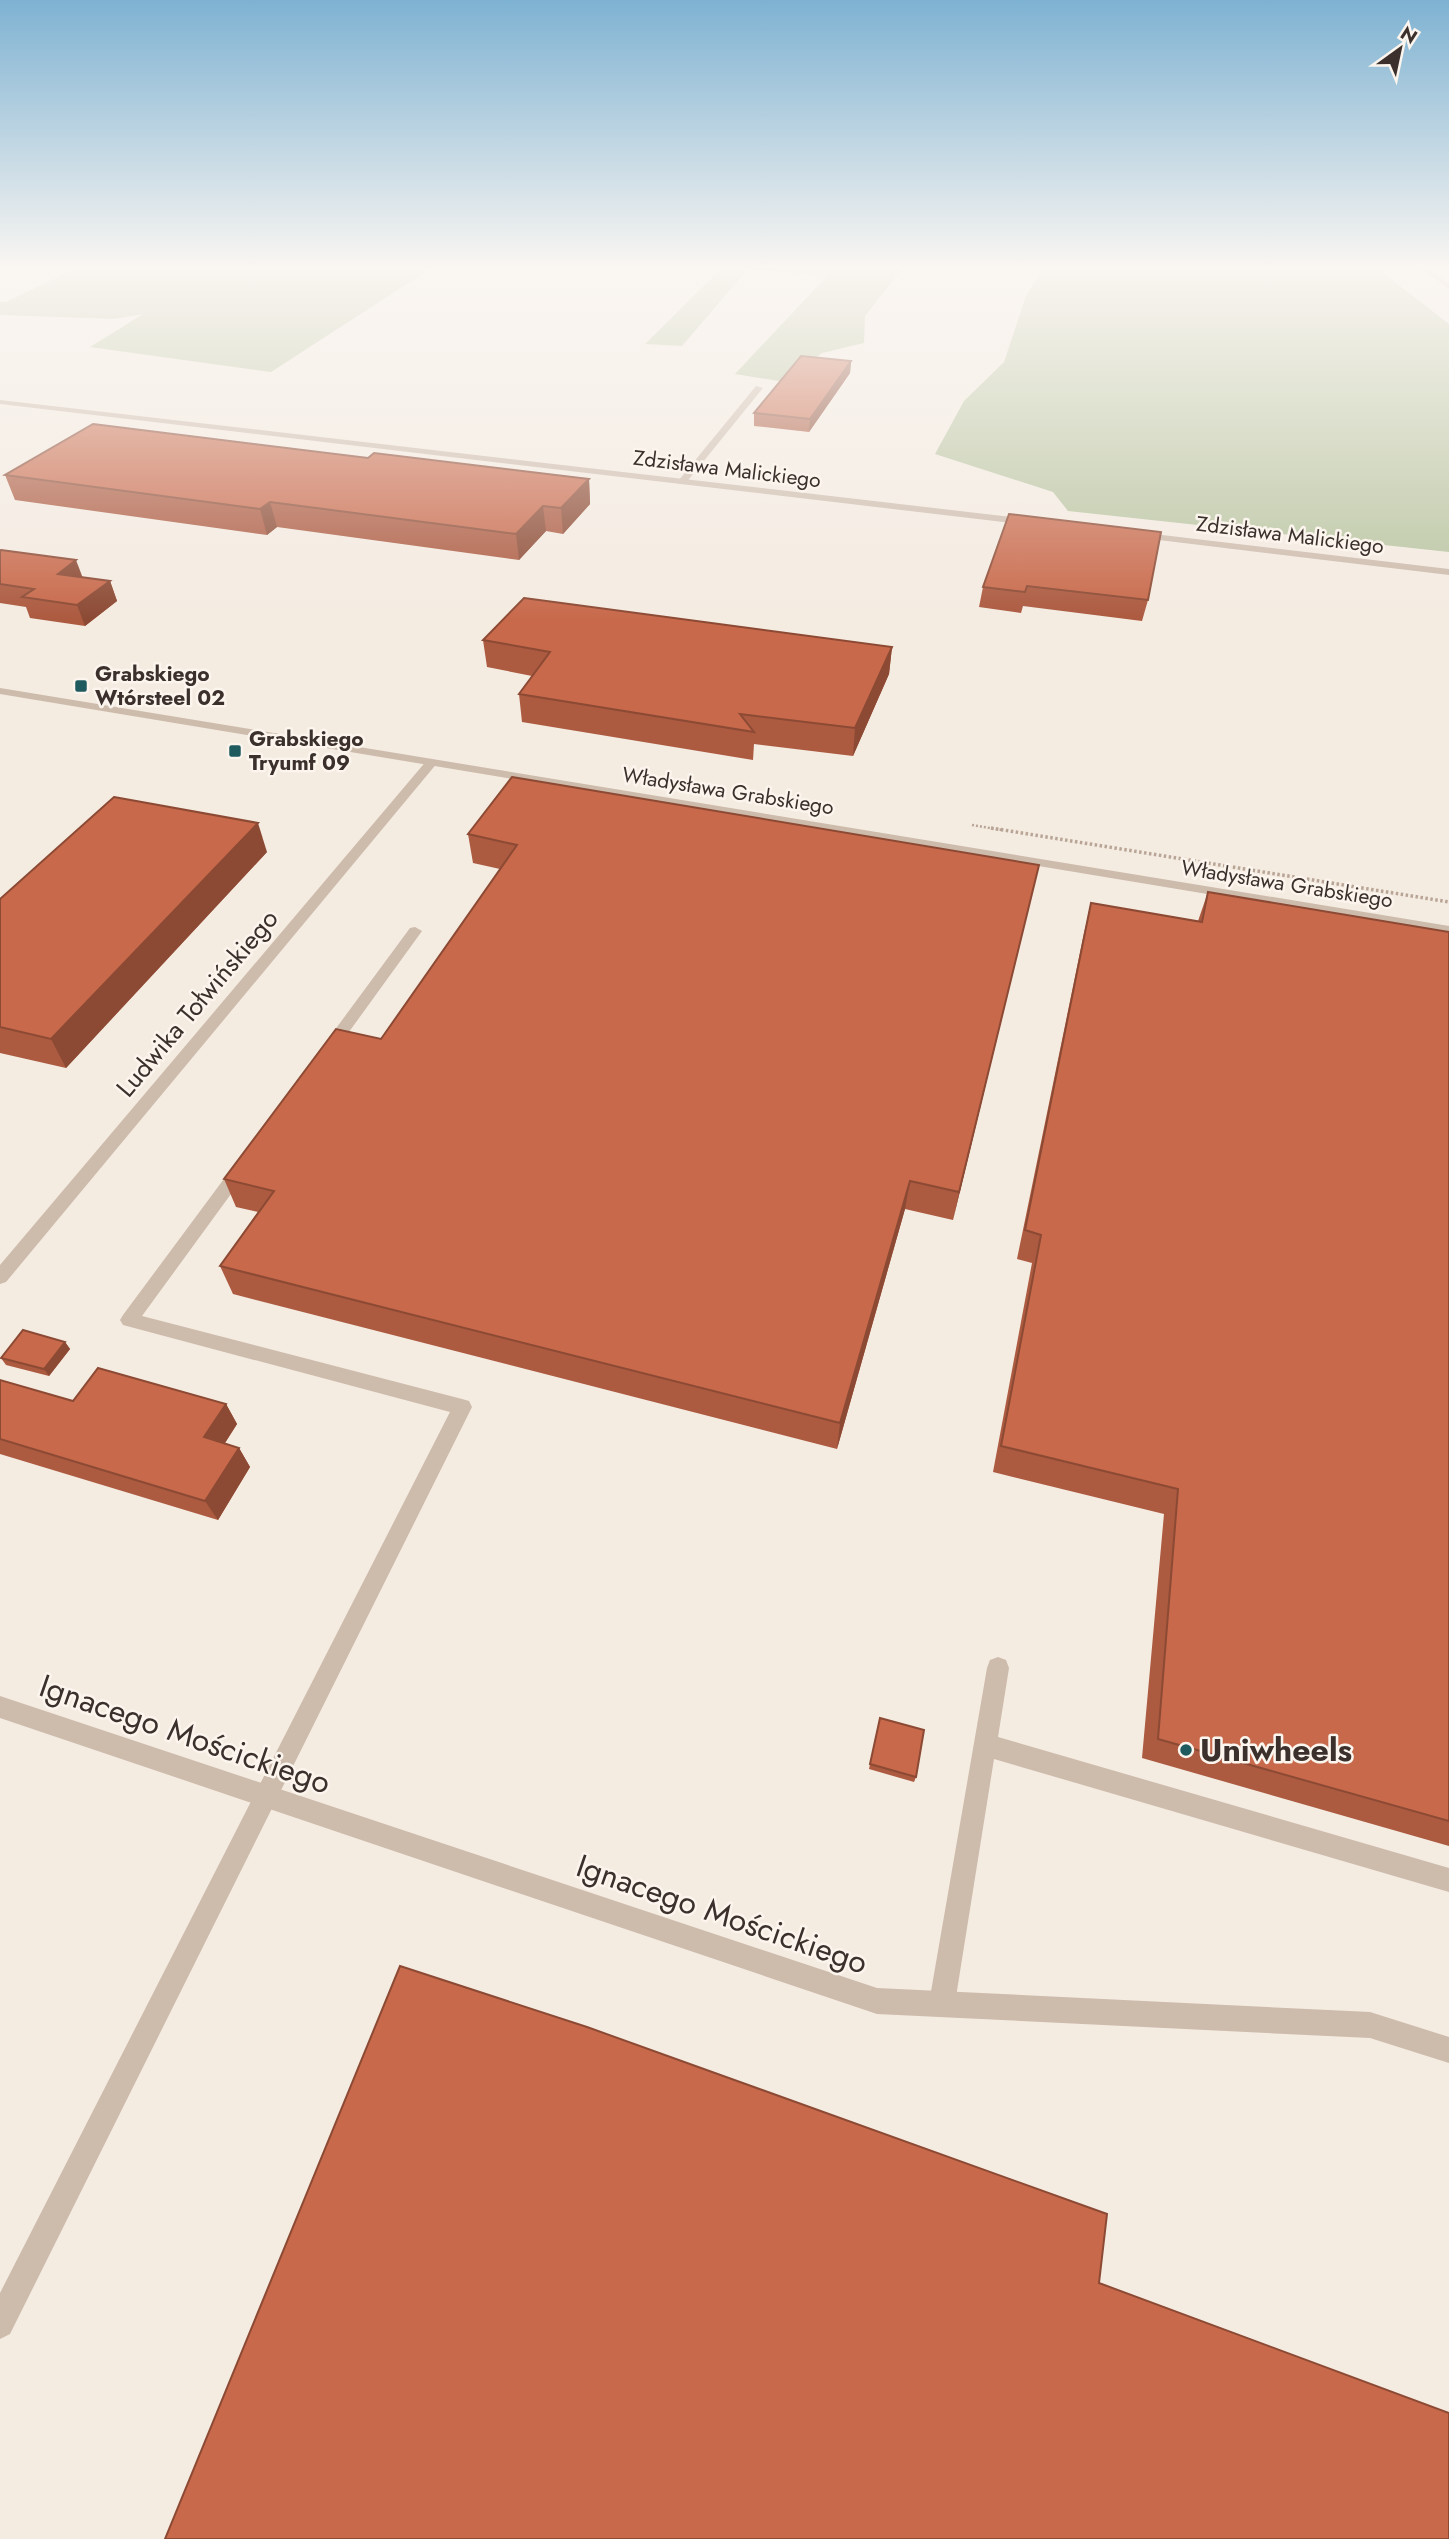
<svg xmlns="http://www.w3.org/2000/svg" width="1449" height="2539" viewBox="0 0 1449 2539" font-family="Jost,sans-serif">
  <rect width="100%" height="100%" fill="#f4ebe1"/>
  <g fill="#b8c4a0">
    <polygon points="85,264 438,264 271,372 90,347 143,314 114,319 0,315 0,302 6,302"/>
    <polygon points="699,264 906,264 865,316 864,343 822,353 785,382 735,374 827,276 748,269 682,346 645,344 723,267"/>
    <polygon points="1046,264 1372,264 1449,324 1449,552 1068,511 1053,492 935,454 964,401 1004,362 1026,296"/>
  </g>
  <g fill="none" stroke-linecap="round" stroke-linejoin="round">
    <polyline stroke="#b9a596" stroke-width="2.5" stroke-dasharray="2 2" stroke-linecap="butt" points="972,825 1002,830"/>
    <polyline stroke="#b9a596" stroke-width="3.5" stroke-dasharray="2.5 2.5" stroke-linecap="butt" points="991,828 1449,902"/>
    <g fill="#cdbbac" fill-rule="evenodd">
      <polygon points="756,386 763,388 685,484 679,484 679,480"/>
      <polygon points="415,927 422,931 333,1054 323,1054 320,1050 323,1046 410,928"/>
      <polygon points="241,1162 247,1164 249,1168 247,1172 142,1316 462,1399 469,1401 472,1407 10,2334 0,2339 0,2293 450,1412 123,1325 120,1320 123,1315 235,1164"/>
      <polygon points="998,1657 1006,1660 1009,1668 998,1737 1449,1868 1449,1892 994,1759 955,2003 951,2012 942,2016 933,2012 929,2003 987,1668 990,1660"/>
    </g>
    <g fill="#cdbbac" fill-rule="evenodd">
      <polygon points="0,400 1029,519 1034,522 1029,525 0,404"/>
      <polygon points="1137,532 1449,569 1449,575 1134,537 1134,533"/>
      <polygon points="428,759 438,762 6,1282 0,1284 0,1265"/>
      <polygon points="0,1696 877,1988 1370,2012 1449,2037 1449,2063 1370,2038 877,2014 0,1718"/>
    </g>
    <g fill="#cdbbac" fill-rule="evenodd">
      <polygon points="1415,264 1422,264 1449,284 1449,289"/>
      <polygon points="0,688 1449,926 1449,934 0,694"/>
    </g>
  </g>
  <g fill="#ac5a40">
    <polygon points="851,361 850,373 809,432 754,426 754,413"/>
    <polygon points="368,458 589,479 590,504 563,534 546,531 519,560 277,527 267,535 15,500 5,475"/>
    <polygon points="1009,514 1148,600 1142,621 1023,606 1021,613 979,607 983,587"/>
    <polygon points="0,551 82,577 110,581 117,601 85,626 30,618 26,607 0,603"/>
    <polygon points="483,640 892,647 889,674 853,756 754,744 753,760 522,722 519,694 532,676 487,667"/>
    <polygon points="468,834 1032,893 953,1220 905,1209 837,1449 233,1294 220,1266 258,1212 236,1207 224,1179 381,1039 500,869 473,863"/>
    <polygon points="267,852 66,1068 0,1053 0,899"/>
    <polygon points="1208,892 1449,932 1449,1846 1142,1758 1164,1514 993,1472 1032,1263 1017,1259 1084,933 1091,903 1198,921"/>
    <polygon points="65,1342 70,1349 49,1376 6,1365 1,1358"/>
    <polygon points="0,1380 73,1401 226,1404 237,1424 225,1443 239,1448 250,1467 218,1520 0,1454"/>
    <polygon points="880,1718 916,1777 914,1782 869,1769"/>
  </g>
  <g fill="#8c4a34">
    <polygon points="851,361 850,373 809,432 810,419"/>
    <polygon points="589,479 590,504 563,534 561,508"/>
    <polygon points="270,502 277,527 267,535 260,509"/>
    <polygon points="543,506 546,531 519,560 516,534"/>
    <polygon points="76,560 84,581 58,574"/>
    <polygon points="110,581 117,601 85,626 77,605"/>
    <polygon points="892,647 889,674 853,756 855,728"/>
    <polygon points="258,823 267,852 66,1068 51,1039"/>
    <polygon points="1039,865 1032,893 953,1220 959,1192"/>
    <polygon points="910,1181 905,1209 837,1449 840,1423"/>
    <polygon points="65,1342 70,1349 49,1376 44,1369"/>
    <polygon points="226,1404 237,1424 216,1457 204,1437"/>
    <polygon points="239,1448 250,1467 218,1520 205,1501"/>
  </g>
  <g fill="#c8694b" stroke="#8c4a34" stroke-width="2">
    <polygon points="801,356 851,361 810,419 754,413"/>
    <polygon points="93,424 368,458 374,453 589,479 561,508 543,506 516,534 270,502 260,509 5,475"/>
    <polygon points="1009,514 1161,532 1148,600 1027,586 1025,592 983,587"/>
    <polygon points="1,550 76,560 58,574 110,581 77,605 22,597 34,589 0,584 0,551"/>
    <polygon points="524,598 892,647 855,728 740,714 754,732 519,694 550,652 483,640"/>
    <polygon points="512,777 1039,865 959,1192 910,1181 840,1423 220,1266 274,1191 224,1179 336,1029 381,1039 517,845 468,834"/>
    <polygon points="114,797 258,823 51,1039 0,1027 0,899"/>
    <polygon points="1208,892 1449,932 1449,1821 1158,1739 1178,1489 1001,1446 1041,1235 1025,1230 1091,903 1202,922"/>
    <polygon points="23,1330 65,1342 44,1369 1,1358"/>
    <polygon points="98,1368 226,1404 204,1437 239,1448 205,1501 0,1439 0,1380 73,1401"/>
    <polygon points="880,1718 924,1730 916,1777 870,1764"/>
    <polygon points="400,1966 587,2027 1107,2214 1099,2283 1449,2413 1449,2539 165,2539"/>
  </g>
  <linearGradient id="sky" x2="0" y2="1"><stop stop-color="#7eb2d2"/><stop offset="0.43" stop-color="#faf6f2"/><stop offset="1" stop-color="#faf6f2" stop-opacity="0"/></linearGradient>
  <rect width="1449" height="620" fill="url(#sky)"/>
  <g fill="#1f5a5e" stroke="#fbf5ee" stroke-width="2.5">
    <rect x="74" y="679" width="14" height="14" rx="3.5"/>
    <rect x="228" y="744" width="14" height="14" rx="3.5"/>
    <circle cx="1186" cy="1750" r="7"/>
  </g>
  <g text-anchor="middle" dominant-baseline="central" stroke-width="5" stroke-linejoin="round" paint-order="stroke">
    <g font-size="21" fill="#3b302b" stroke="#fbf5ee">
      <text transform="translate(727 469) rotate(7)">Zdzisława Malickiego</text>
      <text transform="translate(1290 535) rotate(7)">Zdzisława Malickiego</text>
      <text transform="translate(728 791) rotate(9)">Władysława Grabskiego</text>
      <text transform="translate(1287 884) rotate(9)">Władysława Grabskiego</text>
    </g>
    <g font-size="21" font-weight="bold" fill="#3b302b" stroke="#fbf5ee" text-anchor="start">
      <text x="95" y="674">Grabskiego<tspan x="95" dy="24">Wtórsteel 02</tspan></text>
      <text x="249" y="739">Grabskiego<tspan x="249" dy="24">Tryumf 09</tspan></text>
    </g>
    <g font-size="26" fill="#3b302b" stroke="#fbf5ee">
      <text transform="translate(197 1003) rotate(-50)">Ludwika Tołwińskiego</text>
    </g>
    <g font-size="32" fill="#3b302b" stroke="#fbf5ee">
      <text transform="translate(185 1734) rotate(19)">Ignacego Mościckiego</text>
      <text transform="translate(722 1914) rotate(19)">Ignacego Mościckiego</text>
    </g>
    <g font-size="32" font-weight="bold" fill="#3b302b" stroke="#fbf5ee" text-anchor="start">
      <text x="1200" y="1750">Uniwheels</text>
    </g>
  </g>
  <g transform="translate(1400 49) rotate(33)" stroke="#fbf5ee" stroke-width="5" paint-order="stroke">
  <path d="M0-5L12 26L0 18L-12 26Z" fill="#3b302b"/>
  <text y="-10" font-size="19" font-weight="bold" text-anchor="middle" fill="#3b302b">N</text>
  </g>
</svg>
